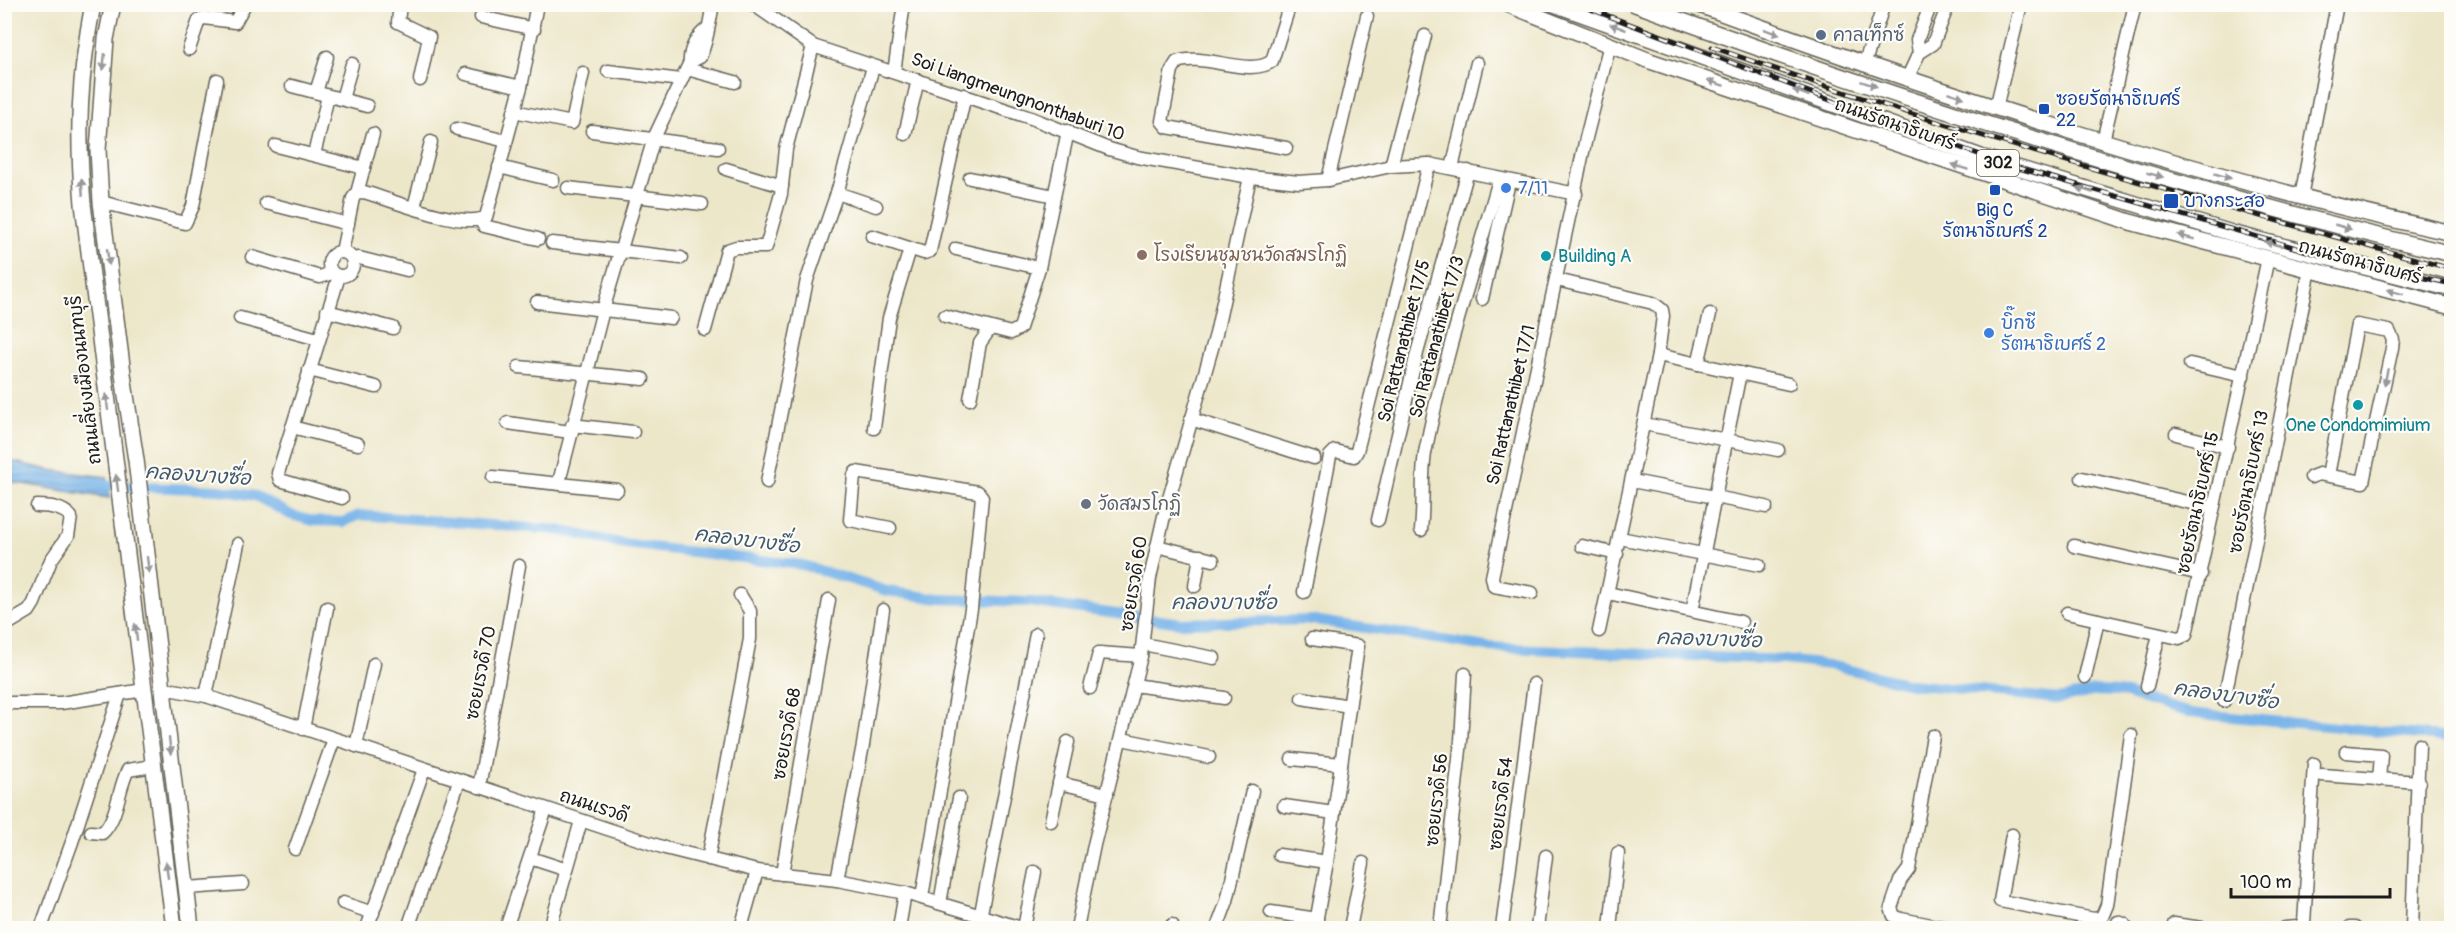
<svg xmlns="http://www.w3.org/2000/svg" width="2456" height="933" viewBox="0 0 2456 933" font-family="Pangolin,'Playpen Sans Thai',sans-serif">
  <defs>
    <pattern id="water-rules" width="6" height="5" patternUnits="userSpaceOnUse" patternTransform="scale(1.5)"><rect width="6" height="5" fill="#78b4ea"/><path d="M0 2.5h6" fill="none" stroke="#679ac8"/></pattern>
  </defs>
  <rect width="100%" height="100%" fill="#fdfcf7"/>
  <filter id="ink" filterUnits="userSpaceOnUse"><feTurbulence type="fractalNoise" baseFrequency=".0167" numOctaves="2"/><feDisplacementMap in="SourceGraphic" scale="12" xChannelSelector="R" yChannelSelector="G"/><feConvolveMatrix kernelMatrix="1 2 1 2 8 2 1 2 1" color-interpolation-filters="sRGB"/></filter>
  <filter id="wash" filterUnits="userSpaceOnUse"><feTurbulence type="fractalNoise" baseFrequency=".008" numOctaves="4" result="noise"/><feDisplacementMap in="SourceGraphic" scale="24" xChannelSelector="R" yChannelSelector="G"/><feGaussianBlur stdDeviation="1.35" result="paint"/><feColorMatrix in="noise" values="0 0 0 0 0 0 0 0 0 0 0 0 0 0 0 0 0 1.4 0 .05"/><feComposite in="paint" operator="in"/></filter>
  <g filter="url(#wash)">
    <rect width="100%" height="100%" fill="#ede7ca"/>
    <polygon fill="url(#water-rules)" stroke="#4a6883" stroke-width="1.5" points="4,462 15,462 49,470 107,477 110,498 5,481"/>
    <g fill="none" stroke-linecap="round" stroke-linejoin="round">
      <polyline stroke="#78b4ea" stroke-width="10" points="95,485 219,490 256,496 291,515 313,521 344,522 359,515 557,530 625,544 803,565 887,591 939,599 1030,602 1181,623 1314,620 1487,647 1784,660 1829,665 1910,684 2059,699 2096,691 2119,692 2190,713 2452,738"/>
    </g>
  </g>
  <g filter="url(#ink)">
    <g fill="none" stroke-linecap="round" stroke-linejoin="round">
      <g stroke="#656359" stroke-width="15">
        <g id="minor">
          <polyline points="400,4 398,22 429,37 420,80"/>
          <polyline points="753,4 813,46 1031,118 1109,149 1137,157 1250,177 1299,182 1328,180 1391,166 1429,164 1576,194"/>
          <polyline points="481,17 534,29"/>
          <polyline points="189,49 199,20 204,18 235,22 245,4"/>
          <polyline points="1919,53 1933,44 1947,8 1946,4"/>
          <path d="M690 62 700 57C708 40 709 23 713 4"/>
          <polyline points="1864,65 1884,4"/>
          <polyline points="687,69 735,82"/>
          <polyline points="608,71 681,80"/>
          <polyline points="894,72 904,4"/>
          <polyline points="466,74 521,87"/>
          <polyline points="1907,79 1919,53 1917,40 1931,4"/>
          <polyline points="292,86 367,106"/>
          <polyline points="316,92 327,57"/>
          <polyline points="342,99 352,64"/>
          <polyline points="1996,108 2021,4"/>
          <polyline points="514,111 572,123 583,73"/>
          <polyline points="457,129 506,141"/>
          <polyline points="592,131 718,148"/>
          <polyline points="905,134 918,80"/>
          <polyline points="2103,141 2135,4"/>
          <polyline points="276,146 364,168"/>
          <path d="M1286 148 1167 127 1162 121 1172 70 1177 62C1202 52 1251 78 1272 61L1290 4"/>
          <polyline points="314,155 328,96"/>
          <polyline points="1391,166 1425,36"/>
          <polyline points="499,167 553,180"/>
          <polyline points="1452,168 1477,63"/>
          <polyline points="726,169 782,186"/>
          <polyline points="970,178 1054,196"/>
          <polyline points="1328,180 1367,16"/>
          <polyline points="568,188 702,204"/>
          <polyline points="357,193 373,134"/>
          <polyline points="837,193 876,206"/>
          <polyline points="2301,197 2337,4"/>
          <polyline points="101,202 185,223 193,206 217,80"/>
          <polyline points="266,203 348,224"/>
          <polyline points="414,207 431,142"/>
          <polyline points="480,220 484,226 538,239"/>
          <polyline points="872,236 924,253 930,251 965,95"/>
          <polyline points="552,243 681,258"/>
          <polyline points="956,249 1039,268"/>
          <path d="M342 252 353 198 357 193 364 192C389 199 464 230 486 217L521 87 537 4"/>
          <circle cx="341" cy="264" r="12"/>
          <polyline points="252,257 320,277 332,273"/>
          <polyline points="352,259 359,258 407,270"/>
          <polyline points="339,276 278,473 280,480 342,498"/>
          <polyline points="1557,280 1653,303 1662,310 1663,316 1658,355 1599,631"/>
          <polyline points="1482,299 1509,182"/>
          <polyline points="537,302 671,318"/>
          <polyline points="327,311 393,328"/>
          <polyline points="945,316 1011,333 1020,328 1039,268 1068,131"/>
          <polyline points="240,318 318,339"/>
          <polyline points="705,330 727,250 736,247 766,247 781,194 786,149 813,46"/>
          <polyline points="1658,355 1789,384"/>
          <polyline points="1698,364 1710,314"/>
          <polyline points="2190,364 2243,376"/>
          <polyline points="519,367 643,379"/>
          <polyline points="309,370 376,387"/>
          <polyline points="970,399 980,343 990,329"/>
          <polyline points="1191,419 1314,458"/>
          <polyline points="508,423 570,432"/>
          <polyline points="1644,424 1778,450"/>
          <polyline points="572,425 633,432"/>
          <polyline points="292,427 358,444"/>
          <polyline points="874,428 889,318 910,249"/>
          <polyline points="2176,434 2228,447"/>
          <polyline points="493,477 617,490"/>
          <polyline points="2311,477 2319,474 2363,482 2392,348 2393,340 2389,331 2357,325 2328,475"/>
          <polyline points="2082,478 2213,508"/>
          <polyline points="1632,481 1766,507"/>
          <path d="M559 482 603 310 654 138 690 62C689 50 697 36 707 29"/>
          <polyline points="767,482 807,280 837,193 873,67"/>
          <polyline points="1378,520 1417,353 1468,171"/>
          <polyline points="890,528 850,520 854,475 856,472 978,492 982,497 971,609 922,897"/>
          <path d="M1421 530C1424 504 1421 479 1425 453 1443 361 1473 270 1499 180"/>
          <polyline points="1620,538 1759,565"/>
          <polyline points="1157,546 1213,560"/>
          <polyline points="1582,546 1617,554"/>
          <polyline points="2074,546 2201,574"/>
          <polyline points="1195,586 1200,556"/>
          <polyline points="1304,592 1330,456 1335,451 1354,456 1357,451 1429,164"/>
          <polyline points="1532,593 1494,586 1492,577 1586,138 1610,44"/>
          <polyline points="1608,593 1741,622"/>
          <polyline points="1692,611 1740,373"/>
          <polyline points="2067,613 2179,638 2186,635 2268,258"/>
          <path d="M4 626 29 611 34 603 51 560 68 536 71 517C63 507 49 506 37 506"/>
          <polyline points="1312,639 1358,646 1327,862 1315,928"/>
          <polyline points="1143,644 1214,658"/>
          <polyline points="2085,677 2098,620"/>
          <polyline points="1134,685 1224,698"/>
          <polyline points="2147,686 2159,634"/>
          <polyline points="163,688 206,696 665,848 757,871 837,880 905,893 1021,928"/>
          <polyline points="1090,688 1099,653 1141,656"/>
          <polyline points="206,696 238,544"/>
          <polyline points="1302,698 1349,706"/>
          <polyline points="2224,701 2310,269"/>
          <polyline points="4,703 61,703 144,690"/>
          <polyline points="303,729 327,608"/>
          <polyline points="1933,736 1909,869 1900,881 1891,908 1894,916 1901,919 1947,928"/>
          <polyline points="1122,739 1209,757"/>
          <polyline points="356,746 374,664"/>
          <polyline points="2346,752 2381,755 2379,780"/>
          <polyline points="1292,759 1341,764"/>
          <polyline points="2322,775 2419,782"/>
          <polyline points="1059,783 1107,794"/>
          <polyline points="479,787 519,566"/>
          <polyline points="1284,806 1334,813"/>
          <polyline points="1051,821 1068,742"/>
          <path d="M91 832 102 833C118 819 118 788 128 770L153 766"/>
          <polyline points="2012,835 2000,901 2094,919 2102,917 2107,905 2131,735"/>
          <polyline points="295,849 334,739"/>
          <polyline points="1279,855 1327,862"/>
          <polyline points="530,858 567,870"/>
          <polyline points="708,859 750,639 750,611 740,595"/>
          <polyline points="782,874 829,600"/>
          <polyline points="837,880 863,745 883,610"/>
          <polyline points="187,888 243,884"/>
          <polyline points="343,903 373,913"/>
          <polyline points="940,903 959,798"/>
          <polyline points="1271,912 1317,919"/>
          <polyline points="2118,922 2124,924 2127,928"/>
          <polyline points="2174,924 2202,928"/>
          <polyline points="41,928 72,842 120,694"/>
          <polyline points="367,928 424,769"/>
          <polyline points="408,928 459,781"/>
          <polyline points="506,928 546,809"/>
          <polyline points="550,928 581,821"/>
          <polyline points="741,928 757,871"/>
          <polyline points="899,928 905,893"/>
          <polyline points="978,928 1036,634"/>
          <polyline points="1024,928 1035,872"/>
          <polyline points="1077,928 1094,845 1141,656 1150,578 1164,516 1216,334 1250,177"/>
          <polyline points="1171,928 1172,925"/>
          <polyline points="1217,928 1227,901 1252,791"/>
          <polyline points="1350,928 1363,863"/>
          <polyline points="1440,928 1461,741 1465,674"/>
          <polyline points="1502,928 1534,684"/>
          <polyline points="1537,928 1546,856"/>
          <polyline points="1610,928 1618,853"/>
          <polyline points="2285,928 2298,927 2304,923 2314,764"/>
          <polyline points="2349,928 2355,928"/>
          <polyline points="2412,928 2419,745"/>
        </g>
      </g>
      <g stroke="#656359" stroke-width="18">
        <g id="major">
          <path d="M93 4C79 77 77 131 83 204L174 928"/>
          <polyline points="113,4 106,39 98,150 101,202 125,389 136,460 191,928"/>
          <polyline points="1507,4 1650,61 2130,222 2452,307"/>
          <polyline points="1554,4 1981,157 2235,234 2452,289"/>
          <path d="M1635 4C1902 101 2175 189 2452 254"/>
          <path d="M1697 4C1944 95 2195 176 2452 233"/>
        </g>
      </g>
      <use href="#minor" stroke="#fff" stroke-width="12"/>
      <use href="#major" stroke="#fff" stroke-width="15"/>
      <g stroke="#1c1c1c" stroke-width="5">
        <g id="rail">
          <polyline points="1577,4 1893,124 2015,167 2321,255 2452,284"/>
          <path d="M1712 47C1954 133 2204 201 2452 269"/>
        </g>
      </g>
      <use href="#rail" stroke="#fdfcf7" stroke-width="3" stroke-dasharray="9" stroke-linecap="butt"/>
    </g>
    <defs><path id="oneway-solid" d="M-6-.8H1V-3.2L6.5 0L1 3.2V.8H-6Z" transform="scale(1.5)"/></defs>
    <g fill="#999">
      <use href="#oneway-solid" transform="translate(1618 27) rotate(-160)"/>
      <use href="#oneway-solid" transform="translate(1772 32) rotate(20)"/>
      <use href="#oneway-solid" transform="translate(104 62) rotate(96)"/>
      <use href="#oneway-solid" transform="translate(1716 83) rotate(-162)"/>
      <use href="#oneway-solid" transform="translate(1869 84) rotate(18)"/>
      <use href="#oneway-solid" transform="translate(1801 93) rotate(-160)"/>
      <use href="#oneway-solid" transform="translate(1956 95) rotate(18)"/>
      <use href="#oneway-solid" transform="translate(1960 167) rotate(-161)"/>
      <use href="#oneway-solid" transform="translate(2155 175) rotate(15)"/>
      <use href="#oneway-solid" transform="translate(2223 176) rotate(16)"/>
      <use href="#oneway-solid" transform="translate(82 187) rotate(-95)"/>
      <use href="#oneway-solid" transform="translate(2085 190) rotate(-162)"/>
      <use href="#oneway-solid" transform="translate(2343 227) rotate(16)"/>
      <use href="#oneway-solid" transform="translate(2186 237) rotate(-165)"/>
      <use href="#oneway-solid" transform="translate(2273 244) rotate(-165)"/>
      <use href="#oneway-solid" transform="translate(108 257) rotate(83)"/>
      <use href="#oneway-solid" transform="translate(2395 292) rotate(-165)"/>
      <use href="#oneway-solid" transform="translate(2386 377) rotate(102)"/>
      <use href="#oneway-solid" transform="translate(107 402) rotate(-97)"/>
      <use href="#oneway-solid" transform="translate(117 483) rotate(-98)"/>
      <use href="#oneway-solid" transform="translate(148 565) rotate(83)"/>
      <use href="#oneway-solid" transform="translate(136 632) rotate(-97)"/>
      <use href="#oneway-solid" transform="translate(170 746) rotate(83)"/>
      <use href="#oneway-solid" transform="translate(167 870) rotate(-97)"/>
    </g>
  </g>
  <circle fill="#5c6f8a" stroke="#fdfcf7" stroke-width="2" cx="1821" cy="35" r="6"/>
  <g fill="#1a4fb4" stroke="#fdfcf7" stroke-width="2">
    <rect x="2038" y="103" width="12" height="12" rx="3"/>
    <rect x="1989" y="184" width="12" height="12" rx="3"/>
    <rect x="2163" y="193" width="16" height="16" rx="3"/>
  </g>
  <g fill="#3f7fe0" stroke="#fdfcf7" stroke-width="2">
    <circle cx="1506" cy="188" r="6"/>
    <circle cx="1989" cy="333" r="6"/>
  </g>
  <circle fill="#8d6e63" stroke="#fdfcf7" stroke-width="2" cx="1142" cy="255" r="6"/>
  <g fill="#0f9aa8" stroke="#fdfcf7" stroke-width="2">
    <circle cx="1546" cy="256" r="6"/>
    <circle cx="2358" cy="405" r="6"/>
  </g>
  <circle fill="#6b7280" stroke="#fdfcf7" stroke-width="2" cx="1086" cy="504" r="6"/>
  <g text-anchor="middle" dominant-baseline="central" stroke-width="4.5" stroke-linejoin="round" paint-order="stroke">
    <rect fill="#fdfcf7" stroke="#605f5e" stroke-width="1.5" x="1977" y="150" width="42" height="26" rx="4.5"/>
    <g font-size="16" font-weight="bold" fill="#1c1c1c">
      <text x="1998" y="163">302</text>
    </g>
    <g font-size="18" fill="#4e5e75" stroke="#fdfcf7" text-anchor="start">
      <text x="1833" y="35">คาลเท็กซ์</text>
    </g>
    <g font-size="18" fill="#1c1c1c" stroke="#fdfcf7">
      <text transform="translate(1018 97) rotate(20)">Soi Liangmeungnonthaburi 10</text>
      <text transform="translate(1895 124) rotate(19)">ถนนรัตนาธิเบศร์</text>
      <text transform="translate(2360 262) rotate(15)">ถนนรัตนาธิเบศร์</text>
      <text transform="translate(1437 337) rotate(-75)">Soi Rattanathibet 17/3</text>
      <text transform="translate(1404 341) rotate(-76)">Soi Rattanathibet 17/5</text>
      <text transform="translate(85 380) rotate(-97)">ถนนเลี่ยงเมืองนนทบุรี</text>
      <text transform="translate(1511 405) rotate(-77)">Soi Rattanathibet 17/1</text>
      <text transform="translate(2249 482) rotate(-79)">ซอยรัตนาธิเบศร์ 13</text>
      <text transform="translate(2198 503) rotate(-78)">ซอยรัตนาธิเบศร์ 15</text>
      <text transform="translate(1134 584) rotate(-81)">ซอยเรวดี 60</text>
      <text transform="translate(481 673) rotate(-79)">ซอยเรวดี 70</text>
      <text transform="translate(787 734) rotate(-80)">ซอยเรวดี 68</text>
      <text transform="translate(1437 800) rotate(-84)">ซอยเรวดี 56</text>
      <text transform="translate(1501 804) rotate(-83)">ซอยเรวดี 54</text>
      <text transform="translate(594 806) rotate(18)">ถนนเรวดี</text>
    </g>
    <g font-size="18" fill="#164399" stroke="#fdfcf7" text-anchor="start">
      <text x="2056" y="99">ซอยรัตนาธิเบศร์<tspan x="2056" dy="21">22</tspan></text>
      <text x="2184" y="201">บางกระสอ</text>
      <text x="1995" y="210" text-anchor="middle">Big C<tspan x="1995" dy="21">รัตนาธิเบศร์ 2</tspan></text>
    </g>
    <g font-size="18" fill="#366cbe" stroke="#fdfcf7" text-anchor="start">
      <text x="1518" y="188">7/11</text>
      <text x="2001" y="323">บิ๊กซี<tspan x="2001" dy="21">รัตนาธิเบศร์ 2</tspan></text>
    </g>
    <g font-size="18" fill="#785e54" stroke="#fdfcf7" text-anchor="start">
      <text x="1154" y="255">โรงเรียนชุมชนวัดสมรโกฏิ</text>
    </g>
    <g font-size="18" fill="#0d838f" stroke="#fdfcf7" text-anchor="start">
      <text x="1558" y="256">Building A</text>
      <text x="2358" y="425" text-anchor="middle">One Condomimium</text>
    </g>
    <g font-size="18" fill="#5b616d" stroke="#fdfcf7" text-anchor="start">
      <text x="1098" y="504">วัดสมรโกฏิ</text>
    </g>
    <g font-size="20" font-style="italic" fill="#41596e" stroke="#fdfcf7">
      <text transform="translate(198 475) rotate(4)">คลองบางซื่อ</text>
      <text transform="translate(747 540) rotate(7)">คลองบางซื่อ</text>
      <text x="1224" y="602">คลองบางซื่อ</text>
      <text transform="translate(1709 639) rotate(2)">คลองบางซื่อ</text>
      <text transform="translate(2226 695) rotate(8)">คลองบางซื่อ</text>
    </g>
  </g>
  <rect width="2456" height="933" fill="none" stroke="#fdfcf7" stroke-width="24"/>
  <path d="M2231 888v9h159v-9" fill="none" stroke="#1c1c1c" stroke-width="3"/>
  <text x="2240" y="888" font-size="18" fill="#1c1c1c" stroke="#fdfcf7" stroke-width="4.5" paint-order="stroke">100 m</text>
</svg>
